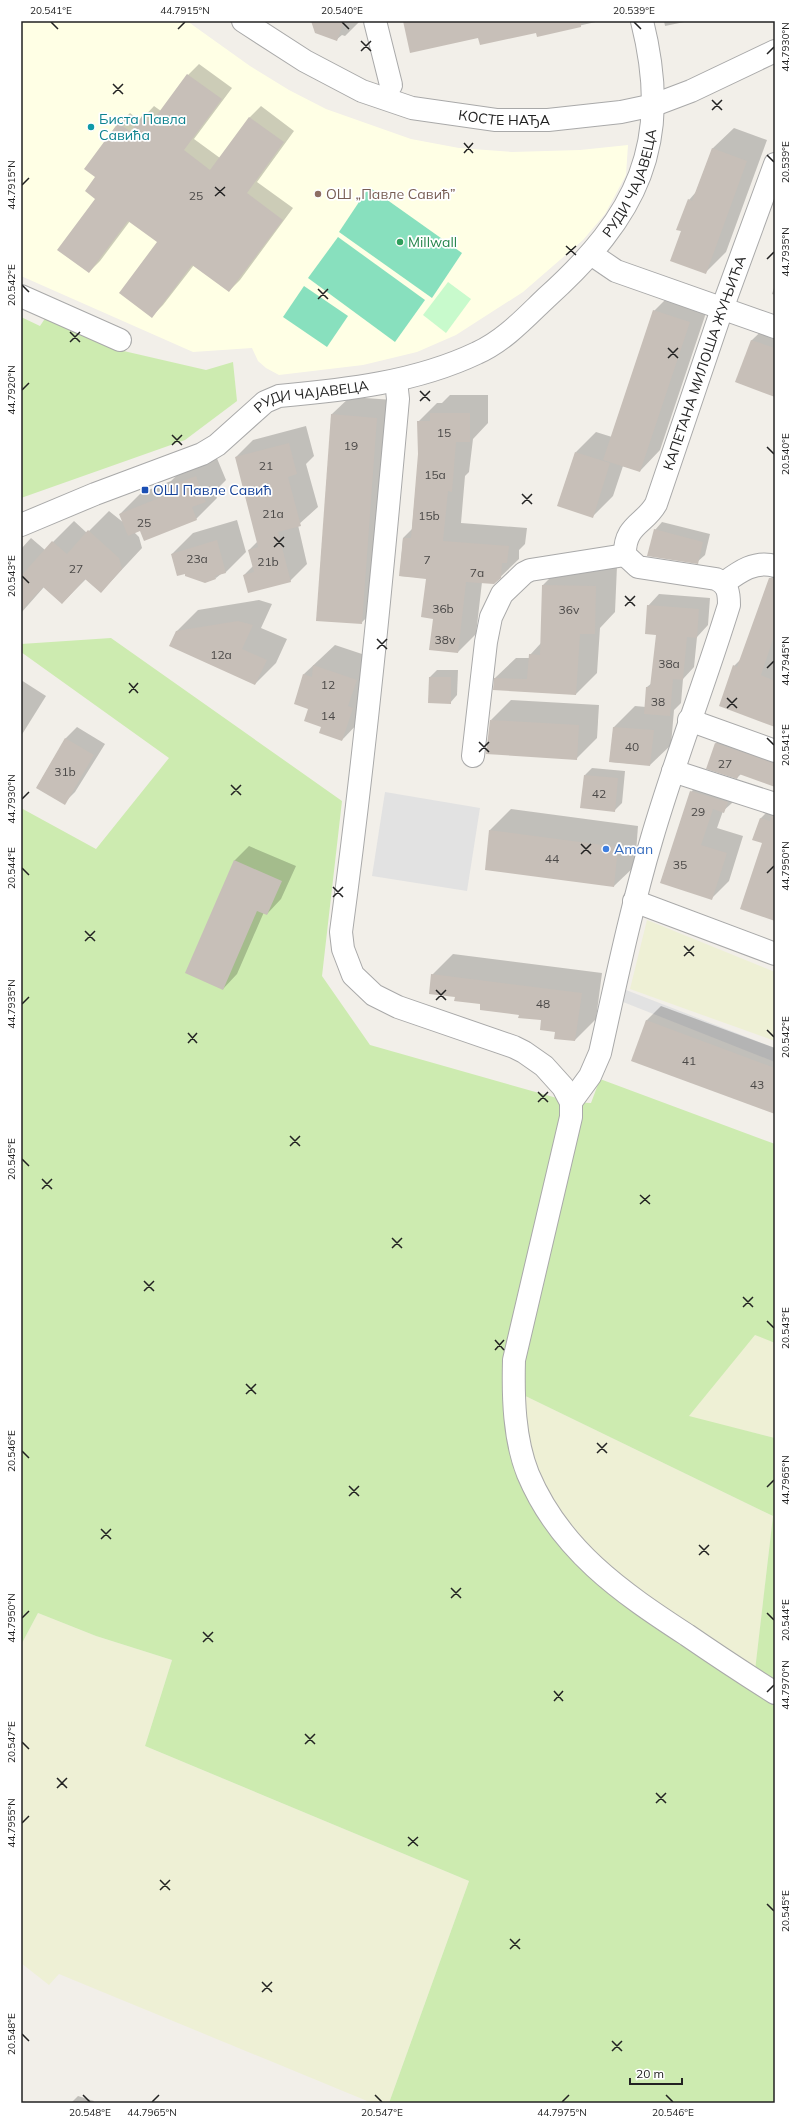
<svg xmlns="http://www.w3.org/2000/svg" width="796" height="2124" viewBox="0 0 796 2124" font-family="Mulish,sans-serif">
  <rect width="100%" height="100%" fill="#f2efe9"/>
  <polygon fill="#ffffe5" points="21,21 187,21 250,66 289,90 326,109 411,139 459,148 512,152 580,150 628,145 626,175 605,214 583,240 523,292 456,335 417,352 363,365 279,375 266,368 258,361 252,348 193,352 21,276"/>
  <g fill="#eef0d5">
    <polygon points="647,920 775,972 775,1041 630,989"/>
    <polygon points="755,1334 775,1343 775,1438 688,1417"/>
    <polygon points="513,1390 773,1516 754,1680 631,1599 552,1518"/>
    <polygon points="38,1613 96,1636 172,1660 145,1746 469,1881 389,2103 372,2103 59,1974 49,1985 21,1963 21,1645"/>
  </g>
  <g fill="#cdebb0" fill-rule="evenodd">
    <polygon points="21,317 40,326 46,317 115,349 206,370 233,362 237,401 185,440 21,498"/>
    <path d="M111 638 342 801 322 976 370 1045 571 1102 591 1103 600 1079 775 1144V1343L755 1335 689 1416 775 1438V2103H389L469 1881 145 1746 172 1660 96 1636 38 1613 21 1645V808L96 849 169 758 21 652V644ZM513 1390 773 1516 754 1679 572 1543 528 1472Z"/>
  </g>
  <polygon fill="#c8facc" points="448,282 471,299 446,333 423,315"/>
  <g fill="#88e0be">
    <polygon points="369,187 462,253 432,298 339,232"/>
    <polygon points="338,237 425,300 395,342 308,278"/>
    <polygon points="304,286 348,316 327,347 283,317"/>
  </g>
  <g fill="#e2e2e2">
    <polygon points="385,792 480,808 467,891 372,876"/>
    <polygon points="621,988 775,1048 775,1062 618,1000"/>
  </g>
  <g fill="#0003">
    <polygon points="312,21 360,21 345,36 342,35 336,40"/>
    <polygon points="404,21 600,21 538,35 537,31 479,37"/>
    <polygon points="664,21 689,21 665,26"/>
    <polygon points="199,64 232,88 194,139 220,158 250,117 261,106 294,131 257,182 293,208 240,280 229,291 194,265 163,305 152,316 159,242 130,221 100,261 89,272 97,177 119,124 130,113 140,121 154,106 161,111 188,75"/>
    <polygon points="734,128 767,140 726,252 705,273 682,231 689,200 696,192 713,148"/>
    <polygon points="775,285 775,295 772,294"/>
    <polygon points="675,290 710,301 660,450 640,471 623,466 613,496 592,517 576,452 596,432 612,437 654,311"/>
    <polygon points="773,320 775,320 775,396 737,382 752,340"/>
    <polygon points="450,395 488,395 488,423 473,439 469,472 465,476 461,523 527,528 525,544 519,550 519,559 494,583 482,582 476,634 458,652 434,618 427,578 400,576 403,538 412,529 419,454 418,422 437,403 442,403"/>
    <polygon points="350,397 394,400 379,606 361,623 332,414"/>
    <polygon points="306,426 314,456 306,464 318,507 298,525 307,564 290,581 244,575 253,566 249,550 258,541 236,457 253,440"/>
    <polygon points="216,456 226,480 214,492 217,498 196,519 134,532 139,537 142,548 101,592 86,579 62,603 44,587 21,613 21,549 31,538 45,550 74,521 87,533 109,511 124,523 120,514 141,493 171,481 183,469"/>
    <polygon points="237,520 246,552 226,572 221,574 216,578 172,554 193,533"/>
    <polygon points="662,522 710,534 705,555 697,562 655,530"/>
    <polygon points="564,564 617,566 615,612 600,628 597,673 576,694 494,689 495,678 516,658 529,658 530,655 541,643 543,585"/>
    <polygon points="775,574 775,725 734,666 741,659 769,580"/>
    <polygon points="659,594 710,598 708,625 697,637 694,667 683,679 681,703 674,710 671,745 650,765 611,762 614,727 635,706 646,707 647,687 652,683 657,634 648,606"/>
    <polygon points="259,600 272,604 261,628 287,639 276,663 255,684 177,631 198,610"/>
    <polygon points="335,645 377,659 362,719 342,740 322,726 309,708 304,674"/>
    <polygon points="437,670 458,670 457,695 450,703 430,677"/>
    <polygon points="21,680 46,696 21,736"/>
    <polygon points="511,700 599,705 597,738 576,759 491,720"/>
    <polygon points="77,727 105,744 75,792 64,803 37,787 66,738"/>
    <polygon points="728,731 775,747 775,786 741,774 737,778 708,768 716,743"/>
    <polygon points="592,768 625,771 622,803 614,811 585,775"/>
    <polygon points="708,775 741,795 723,811 717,828 743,836 729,881 712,898 661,882 691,792"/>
    <polygon points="773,806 775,807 775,920 761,818"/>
    <polygon points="511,809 638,826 635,866 614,886 486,869 490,830"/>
    <polygon points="249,846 296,866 281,899 267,914 264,912 237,974 223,989 234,861"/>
    <polygon points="453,954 602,973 596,1019 575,1040 556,1031 543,1020 482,1003 432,975"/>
    <polygon points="661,1006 775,1048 775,1113 646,1021"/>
    <polygon points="78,2096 94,2101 93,2103 71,2103"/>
  </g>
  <g fill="#c7bfb8">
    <polygon points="311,21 344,21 337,41 315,33"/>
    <polygon points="403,21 581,21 581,27 537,37 536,33 480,45 478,38 410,53"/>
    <polygon points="187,74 222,99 184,150 210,170 249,117 284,142 247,193 283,220 229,292 192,265 152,318 119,293 157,242 128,221 89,273 57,250 95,199 85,191 95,177 84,169 118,123 131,132 142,116 151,123"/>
    <polygon points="712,148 747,161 706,274 670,261 681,231 676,230 688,199 692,201"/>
    <polygon points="653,310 690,322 640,472 603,460"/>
    <polygon points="751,340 775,348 775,397 735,382"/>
    <polygon points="430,413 470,413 470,442 456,442 452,492 448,491 443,541 509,546 507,563 502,563 501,578 494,584 466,582 458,653 429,650 433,619 421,617 426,579 399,576 403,538 411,538 418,454 417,421 430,421"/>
    <polygon points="331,414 377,418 362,624 316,621"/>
    <polygon points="289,443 297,474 288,477 301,526 278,532 291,582 248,593 243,575 254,572 248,550 258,547 235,457"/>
    <polygon points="575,452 610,463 593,518 557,506"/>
    <polygon points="196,476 206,502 192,507 197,520 144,541 140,531 128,536 119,514 164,496 161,489"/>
    <polygon points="654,529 703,542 698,564 647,556"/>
    <polygon points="88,530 119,558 122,569 101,593 85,579 62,604 43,587 21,611 21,576 52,541 67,554"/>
    <polygon points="217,540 226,573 215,576 216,579 205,583 185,576 185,574 177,576 171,554"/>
    <polygon points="769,578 775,578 775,633 761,675 775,681 775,727 719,706 733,665 737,667"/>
    <polygon points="542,585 596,586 595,634 580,634 576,695 493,690 494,678 527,679 529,654 540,655"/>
    <polygon points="647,605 699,609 697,638 687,637 683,680 673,679 670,716 644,714 646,687 650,687 656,635 645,634"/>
    <polygon points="238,621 253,625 242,649 267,660 255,685 169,646 176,631"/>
    <polygon points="313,665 357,680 348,706 353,708 342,741 319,733 321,727 304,721 308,709 294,704 303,674 312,677"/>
    <polygon points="429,677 451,677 451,704 428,703"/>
    <polygon points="490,720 579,725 577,760 486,754"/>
    <polygon points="613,727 654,730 650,766 609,762"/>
    <polygon points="65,738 94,755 65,805 36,788"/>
    <polygon points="715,743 775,763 775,787 739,774 737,779 706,769"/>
    <polygon points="584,775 618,778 615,812 580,808"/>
    <polygon points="690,791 728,802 724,813 713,809 701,845 727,853 712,900 660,883"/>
    <polygon points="771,816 775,816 775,921 740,909 762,843 752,840 760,818 770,821"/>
    <polygon points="489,830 618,847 614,887 485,870"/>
    <polygon points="234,860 282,881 267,915 257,911 223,990 185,973"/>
    <polygon points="431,974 582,993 575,1041 554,1039 555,1032 540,1030 541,1020 518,1018 519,1015 480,1010 480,1004 454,1001 455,997 429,994"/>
    <polygon points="646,1020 775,1068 775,1114 631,1061"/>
  </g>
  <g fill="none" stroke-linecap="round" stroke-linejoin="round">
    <g stroke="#a9a9a9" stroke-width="24">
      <g id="minor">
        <path id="s1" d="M243 21 305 61 362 91 412 108 496 120H548L621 112 654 105 691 91 775 51"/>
        <polyline points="375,21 391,85"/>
        <polyline points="591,254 616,271 775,327"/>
        <polyline points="21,296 120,340"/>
        <path d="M396 381 398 399C382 577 365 755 341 932L343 949 353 975 374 995 398 1007 514 1047 524 1052 544 1066 563 1087 571 1102V1117L514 1360C513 1397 514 1439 528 1474 560 1550 621 1592 687 1635 716 1655 745 1674 775 1693"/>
        <path id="s2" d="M21 525 95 494 202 454 217 445 265 402 279 396C346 390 416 382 477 353 504 341 525 318 546 298 637 216 673 145 642 21"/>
        <path d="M724 583C739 572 755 560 775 566"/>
        <polyline points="689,720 775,751"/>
        <polyline points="473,756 486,642 491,617 502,594 524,573 530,570 625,555"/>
        <polyline points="673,771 775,804"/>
        <polyline points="634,901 775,954"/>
        <path id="s3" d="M571 1102 590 1076 600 1053C616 981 631 909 652 838 675 759 705 683 729 605 729 593 728 584 716 579L638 567 625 555C624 525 645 524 656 504L722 309 775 164"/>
      </g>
    </g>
    <use href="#minor" stroke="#fff" stroke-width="22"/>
  </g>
  <path fill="none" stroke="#222" stroke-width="1.5" d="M51 22 58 29M342 22 349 29M634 22 641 29M178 29 185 22M361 41 371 51M361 51 371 41M767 54 774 47M113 84 123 94M113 94 123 84M712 100 722 110M712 110 722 100M464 143 473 153M464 153 473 143M767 155 774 162M22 185 29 178M215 187 225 196M215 196 225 187M566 246 576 255M566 255 576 246M767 259 774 252M22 285 29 292M318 289 328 299M318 299 328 289M70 332 80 342M70 342 80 332M668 348 678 358M668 358 678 348M22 390 29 383M420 391 430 401M420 401 430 391M172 435 182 445M172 445 182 435M767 447 774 454M522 494 532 504M522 504 532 494M274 537 284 547M274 547 284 537M22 576 29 583M625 596 635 606M625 606 635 596M377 639 387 649M377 649 387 639M767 668 774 661M129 683 138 693M129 693 138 683M727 698 737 708M727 708 737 698M767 738 774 745M479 742 489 752M479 752 489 742M231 785 241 795M231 795 241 785M22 799 29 792M581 844 591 854M581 854 591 844M22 868 29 875M767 873 774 866M333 887 343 897M333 897 343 887M85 931 95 941M85 941 95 931M684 946 694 956M684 956 694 946M436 990 446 1000M436 1000 446 990M22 1004 29 997M767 1030 774 1037M188 1033 197 1043M188 1043 197 1033M538 1092 548 1102M538 1102 548 1092M290 1136 300 1146M290 1146 300 1136M22 1159 29 1166M42 1179 52 1189M42 1189 52 1179M640 1195 650 1204M640 1204 650 1195M392 1238 402 1248M392 1248 402 1238M144 1281 154 1291M144 1291 154 1281M743 1297 753 1307M743 1307 753 1297M767 1321 774 1328M495 1340 504 1350M495 1350 504 1340M246 1384 256 1394M246 1394 256 1384M597 1443 607 1453M22 1451 29 1458M597 1453 607 1443M349 1486 359 1496M767 1487 774 1480M349 1496 359 1486M101 1529 111 1539M101 1539 111 1529M699 1545 709 1555M699 1555 709 1545M451 1588 461 1598M451 1598 461 1588M767 1613 774 1620M22 1618 29 1611M203 1632 213 1642M203 1642 213 1632M554 1691 563 1701M767 1692 774 1685M554 1701 563 1691M305 1734 315 1744M22 1742 29 1749M305 1744 315 1734M57 1778 67 1788M57 1788 67 1778M656 1793 666 1803M656 1803 666 1793M22 1823 29 1816M408 1837 418 1846M408 1846 418 1837M160 1880 170 1890M160 1890 170 1880M767 1904 774 1911M510 1939 520 1949M510 1949 520 1939M262 1982 272 1992M262 1992 272 1982M22 2034 29 2041M612 2041 622 2051M612 2051 622 2041M83 2095 90 2102M375 2095 382 2102M666 2095 673 2102M152 2102 159 2095M562 2102 569 2095"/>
  <circle fill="#0f9aa8" stroke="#fff" stroke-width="1.5" cx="91" cy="127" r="4"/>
  <circle fill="#8d6e63" stroke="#fff" stroke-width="1.5" cx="318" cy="194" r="4"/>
  <circle fill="#2e9e5b" stroke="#fff" stroke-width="1.5" cx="400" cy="242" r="4"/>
  <rect fill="#1a4fb4" stroke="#fff" stroke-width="1.5" x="141" y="486" width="8" height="8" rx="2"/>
  <circle fill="#3f7fe0" stroke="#fff" stroke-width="1.5" cx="606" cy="849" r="4"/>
  <g text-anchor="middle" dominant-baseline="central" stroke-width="3.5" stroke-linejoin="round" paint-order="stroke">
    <g font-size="12" fill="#4b4948">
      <text x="196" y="195">25</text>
      <text x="444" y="432">15</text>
      <text x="351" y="445">19</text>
      <text x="266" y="465">21</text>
      <text x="435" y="474">15a</text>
      <text x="273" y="513">21a</text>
      <text x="429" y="515">15b</text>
      <text x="144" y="522">25</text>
      <text x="197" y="558">23a</text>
      <text x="427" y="559">7</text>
      <text x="268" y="561">21b</text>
      <text x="76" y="568">27</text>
      <text x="477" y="572">7a</text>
      <text x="443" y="608">36b</text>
      <text x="569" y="609">36v</text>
      <text x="445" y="639">38v</text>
      <text x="221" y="654">12a</text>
      <text x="669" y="663">38a</text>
      <text x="328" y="684">12</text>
      <text x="658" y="701">38</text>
      <text x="328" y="715">14</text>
      <text x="632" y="746">40</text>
      <text x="725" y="763">27</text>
      <text x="65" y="771">31b</text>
      <text x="599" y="793">42</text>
      <text x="698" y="811">29</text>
      <text x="552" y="858">44</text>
      <text x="680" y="864">35</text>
      <text x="543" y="1003">48</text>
      <text x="689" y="1060">41</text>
      <text x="757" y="1084">43</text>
    </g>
    <g font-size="14" fill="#222" stroke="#fff">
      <text stroke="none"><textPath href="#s1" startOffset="284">КОСТЕ НАЂА</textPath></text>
      <text stroke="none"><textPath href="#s2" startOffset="729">РУДИ ЧАЈАВЕЦА</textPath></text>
      <text stroke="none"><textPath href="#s3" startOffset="863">КАПЕТАНА МИЛОША ЖУЊИЋА</textPath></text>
      <text stroke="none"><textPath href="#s2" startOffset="323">РУДИ ЧАЈАВЕЦА</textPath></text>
    </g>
    <g font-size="14" fill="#0d838f" stroke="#fff" text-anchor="start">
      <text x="99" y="119">Биста Павла<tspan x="99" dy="16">Савића</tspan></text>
    </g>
    <g font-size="14" fill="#785e54" stroke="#fff" text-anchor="start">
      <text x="326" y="194">ОШ „Павле Савић”</text>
    </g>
    <g font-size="14" fill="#27864d" stroke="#fff" text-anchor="start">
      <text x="408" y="242">Millwall</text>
    </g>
    <g font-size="14" fill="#164399" stroke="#fff" text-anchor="start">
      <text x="153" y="490">ОШ Павле Савић</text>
    </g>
    <g font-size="14" fill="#366cbe" stroke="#fff" text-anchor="start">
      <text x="614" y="849">Aman</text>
    </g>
  </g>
  <rect width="796" height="2124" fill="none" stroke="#ffffff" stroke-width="44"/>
  <path d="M630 2078v6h52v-6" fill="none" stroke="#222222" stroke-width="2"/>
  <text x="636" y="2078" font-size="12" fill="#222222" stroke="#ffffff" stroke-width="3" paint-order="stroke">20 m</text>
  <rect x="22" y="22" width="752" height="2080" fill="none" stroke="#222" stroke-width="1.5"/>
  <g font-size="10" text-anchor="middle" fill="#222">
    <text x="51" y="14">20.541°E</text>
    <text x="185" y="14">44.7915°N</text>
    <text x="342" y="14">20.540°E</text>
    <text x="634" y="14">20.539°E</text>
    <text transform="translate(785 47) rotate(-90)" y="4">44.7930°N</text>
    <text transform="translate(785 162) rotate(-90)" y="4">20.539°E</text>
    <text transform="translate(11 185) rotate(-90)" y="4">44.7915°N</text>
    <text transform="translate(785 252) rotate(-90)" y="4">44.7935°N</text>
    <text transform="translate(11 285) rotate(-90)" y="4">20.542°E</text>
    <text transform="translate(11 390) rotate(-90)" y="4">44.7920°N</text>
    <text transform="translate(785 454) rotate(-90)" y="4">20.540°E</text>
    <text transform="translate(11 576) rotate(-90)" y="4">20.543°E</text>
    <text transform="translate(785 661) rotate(-90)" y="4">44.7945°N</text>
    <text transform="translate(785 745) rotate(-90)" y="4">20.541°E</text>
    <text transform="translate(11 799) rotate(-90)" y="4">44.7930°N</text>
    <text transform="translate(785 866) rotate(-90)" y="4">44.7950°N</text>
    <text transform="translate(11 868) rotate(-90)" y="4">20.544°E</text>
    <text transform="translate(11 1004) rotate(-90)" y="4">44.7935°N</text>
    <text transform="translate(785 1037) rotate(-90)" y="4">20.542°E</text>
    <text transform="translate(11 1159) rotate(-90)" y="4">20.545°E</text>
    <text transform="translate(785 1328) rotate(-90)" y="4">20.543°E</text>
    <text transform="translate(11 1451) rotate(-90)" y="4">20.546°E</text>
    <text transform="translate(785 1480) rotate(-90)" y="4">44.7965°N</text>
    <text transform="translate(11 1618) rotate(-90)" y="4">44.7950°N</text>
    <text transform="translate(785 1620) rotate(-90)" y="4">20.544°E</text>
    <text transform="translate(785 1685) rotate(-90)" y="4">44.7970°N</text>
    <text transform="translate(11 1742) rotate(-90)" y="4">20.547°E</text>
    <text transform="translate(11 1823) rotate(-90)" y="4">44.7955°N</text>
    <text transform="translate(785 1911) rotate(-90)" y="4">20.545°E</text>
    <text transform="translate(11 2034) rotate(-90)" y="4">20.548°E</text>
    <text x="90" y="2116">20.548°E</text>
    <text x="152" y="2116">44.7965°N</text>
    <text x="382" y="2116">20.547°E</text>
    <text x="562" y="2116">44.7975°N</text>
    <text x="673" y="2116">20.546°E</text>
  </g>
</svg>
